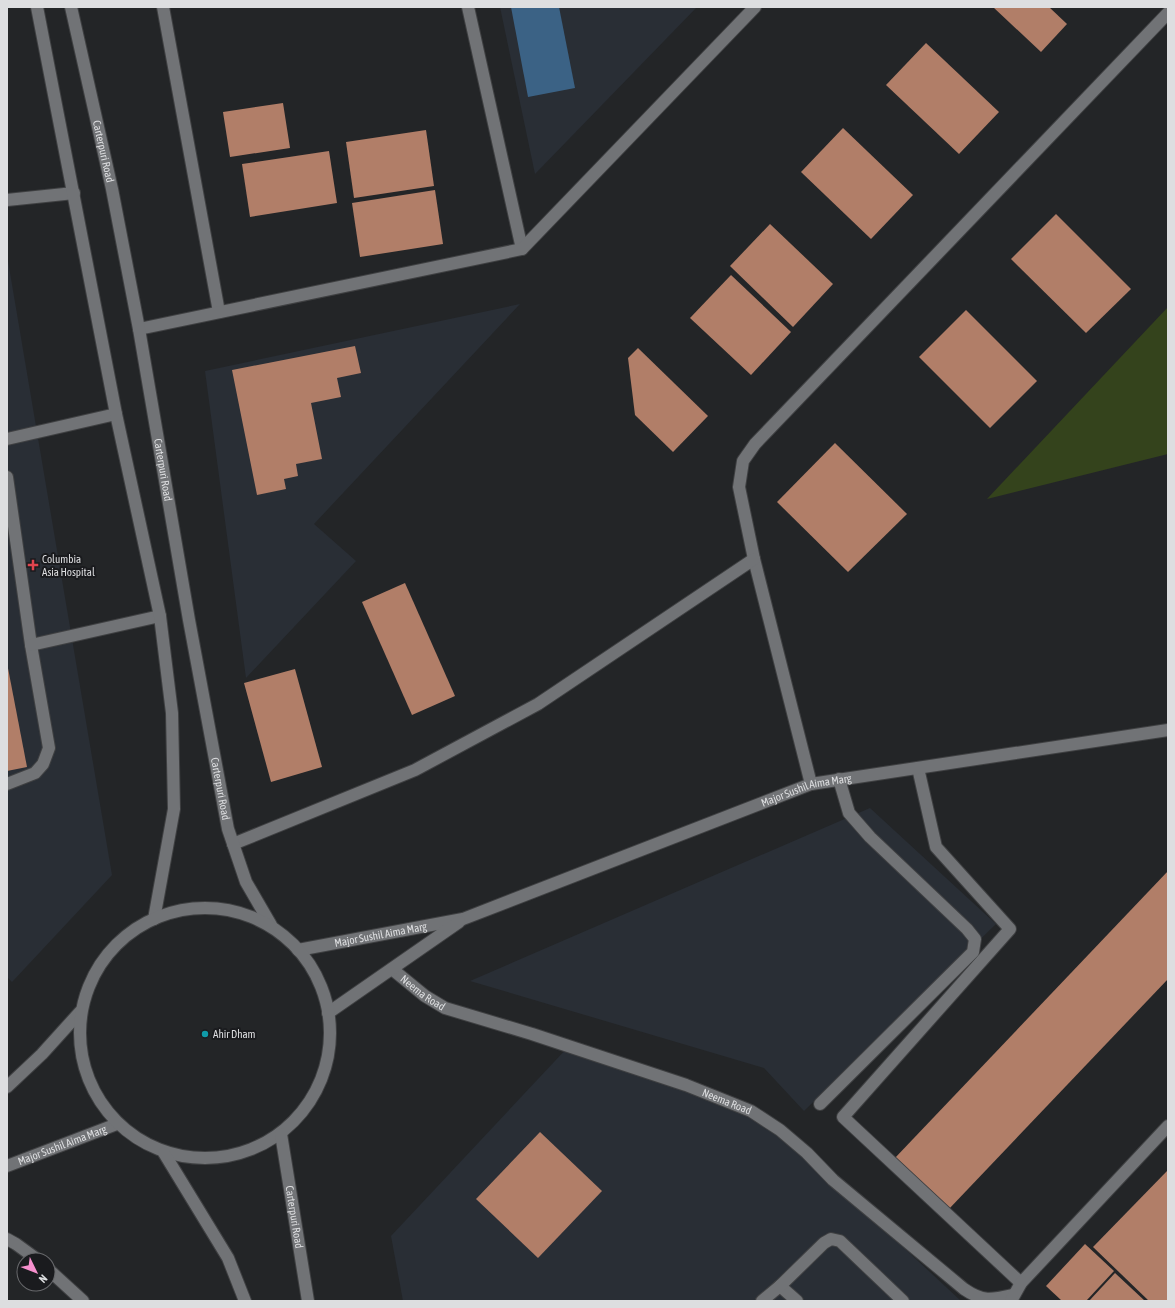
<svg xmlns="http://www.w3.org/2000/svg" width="1175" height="1308" viewBox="0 0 1175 1308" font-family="'Asap Condensed',sans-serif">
  <rect width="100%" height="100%" fill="#232527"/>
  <g fill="#292e35">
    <polygon points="500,7 697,7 535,174"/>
    <polygon points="7,255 112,875 12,982 7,977"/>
    <polygon points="520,304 314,524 356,561 246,678 205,371"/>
    <polygon points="870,808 996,924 804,1111 764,1068 470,981"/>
    <polygon points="569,1046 756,1110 961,1301 403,1301 391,1236"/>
  </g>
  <polygon fill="#34431c" points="1168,307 1168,454 987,499"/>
  <polygon fill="#3b6285" points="511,7 559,7 575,88 528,97"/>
  <g fill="#b17e68">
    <polygon points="993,7 1049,7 1067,24 1041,52"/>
    <polygon points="926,43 999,112 959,154 886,85"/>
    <polygon points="283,103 290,148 230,157 223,112"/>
    <polygon points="843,128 913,195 871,239 801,172"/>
    <polygon points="426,130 434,186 354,198 346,142"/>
    <polygon points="329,151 337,203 250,217 242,164"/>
    <polygon points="435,190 443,244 360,257 352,203"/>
    <polygon points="1056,214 1131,289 1086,333 1011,259"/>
    <polygon points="770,224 833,284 793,327 730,266"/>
    <polygon points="731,275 791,332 751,375 690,318"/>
    <polygon points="966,310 1037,381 990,428 919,357"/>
    <polygon points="355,346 361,373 337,378 341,397 311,403 322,459 296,464 298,476 284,479 286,489 257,495 232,370"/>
    <polygon points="638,348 708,416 673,452 635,415 628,358"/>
    <polygon points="835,443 907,514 848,572 777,502"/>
    <polygon points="405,583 455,696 412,715 362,602"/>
    <polygon points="7,663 27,767 7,771"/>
    <polygon points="295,669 322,767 271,782 244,683"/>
    <polygon points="1168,871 1168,979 948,1210 894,1159"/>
    <polygon points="540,1132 602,1191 538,1258 476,1199"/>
    <polygon points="1168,1170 1168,1301 1149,1301 1093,1247"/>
    <polygon points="1085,1244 1114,1271 1086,1301 1062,1301 1046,1286"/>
    <polygon points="1115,1273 1145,1301 1089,1301"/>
  </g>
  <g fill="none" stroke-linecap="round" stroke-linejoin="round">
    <g stroke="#3f4042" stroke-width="14">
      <g id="service">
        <polyline points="7,439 116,414"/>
        <polyline points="7,477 31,645 49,748 43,764 35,773 7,784"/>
        <polyline points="31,645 160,616"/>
        <polyline points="918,768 936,847 1010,929 843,1117 1021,1283"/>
        <polyline points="820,1104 973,952 975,939 967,929 870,837 849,813 839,779"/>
        <polyline points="780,1286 797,1301"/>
        <polyline points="762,1301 780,1286 824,1243 831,1239 840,1241 903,1301"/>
      </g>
    </g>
    <g stroke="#3f4042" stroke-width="14">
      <g id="minor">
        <polyline points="163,7 219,312"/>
        <polyline points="468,7 522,249"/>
        <polyline points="7,200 74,193"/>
        <polyline points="139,329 522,249 755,7"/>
        <polyline points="811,784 754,559 739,487 743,461 755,444 1168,13"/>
        <polyline points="233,844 415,770 538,704 754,559"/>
        <path id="s1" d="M392 969 425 996 445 1008 532 1034 686 1085 751 1111 780 1130 807 1153 833 1180 964 1289C983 1302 991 1300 1013 1295"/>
        <polyline points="1011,1301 1021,1283 1168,1126"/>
      </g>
    </g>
    <g stroke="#3f4042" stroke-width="14">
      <g id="tertiary">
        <path id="s2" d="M298 950 463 919 811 784 1168 730"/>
        <polyline points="328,1013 459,922"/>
        <polyline points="7,1087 42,1054 80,1012"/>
        <path id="s3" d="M7 1166 117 1124"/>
      </g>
    </g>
    <g stroke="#3f4042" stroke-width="14">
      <g id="secondary">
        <polyline points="37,7 116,414 160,616 172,713 174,809 154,919"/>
        <path id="s4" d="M71 7 112 189 139 329 189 620 228 829 246 882 271 925"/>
        <circle cx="205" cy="1033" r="125"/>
        <path id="s5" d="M281 1134 308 1301"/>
        <polyline points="164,1153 228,1258 245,1301"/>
        <polyline points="7,1239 16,1244 38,1260"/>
        <polyline points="48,1269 83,1301"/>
      </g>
    </g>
    <use href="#service" stroke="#717376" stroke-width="12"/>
    <use href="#minor" stroke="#717376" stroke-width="12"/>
    <use href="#tertiary" stroke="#717376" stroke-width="12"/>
    <use href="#secondary" stroke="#717376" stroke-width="12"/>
  </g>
  <path fill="#e0444e" stroke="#1a1b1e" stroke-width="1.5" d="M31 559h4v4h4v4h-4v4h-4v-4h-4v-4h4z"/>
  <circle fill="#0f9aa8" stroke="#1a1b1e" stroke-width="1.5" cx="205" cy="1034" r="4"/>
  <g text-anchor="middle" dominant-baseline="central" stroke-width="4" stroke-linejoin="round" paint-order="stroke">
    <g font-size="11" fill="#dddee0" stroke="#1a1b1e">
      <text stroke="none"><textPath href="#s4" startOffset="148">Carterpuri Road</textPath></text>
      <text stroke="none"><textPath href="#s4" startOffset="472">Carterpuri Road</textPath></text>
      <text stroke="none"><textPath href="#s4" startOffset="796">Carterpuri Road</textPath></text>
      <text stroke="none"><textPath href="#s2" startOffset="535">Major Sushil Aima Marg</textPath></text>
      <text stroke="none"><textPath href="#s2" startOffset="84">Major Sushil Aima Marg</textPath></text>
      <text stroke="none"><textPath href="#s1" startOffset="39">Neema Road</textPath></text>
      <text stroke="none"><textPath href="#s1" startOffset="363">Neema Road</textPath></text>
      <text stroke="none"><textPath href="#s3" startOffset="59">Major Sushil Aima Marg</textPath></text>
      <text stroke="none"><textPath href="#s5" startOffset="84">Carterpuri Road</textPath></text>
    </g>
    <g font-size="11" fill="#dddee0" stroke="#1a1b1e" text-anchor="start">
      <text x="42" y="559">Columbia<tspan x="42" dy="13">Asia Hospital</tspan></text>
      <text x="213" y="1034">Ahir Dham</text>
    </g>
  </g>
  <rect width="1175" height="1308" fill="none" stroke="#dddee0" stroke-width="16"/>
  <g transform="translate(36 1272) rotate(133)"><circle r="19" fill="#1a1b1e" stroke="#68696c"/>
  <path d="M0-3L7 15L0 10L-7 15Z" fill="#f790ce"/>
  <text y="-6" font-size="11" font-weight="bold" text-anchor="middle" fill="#dddee0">N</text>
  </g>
</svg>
